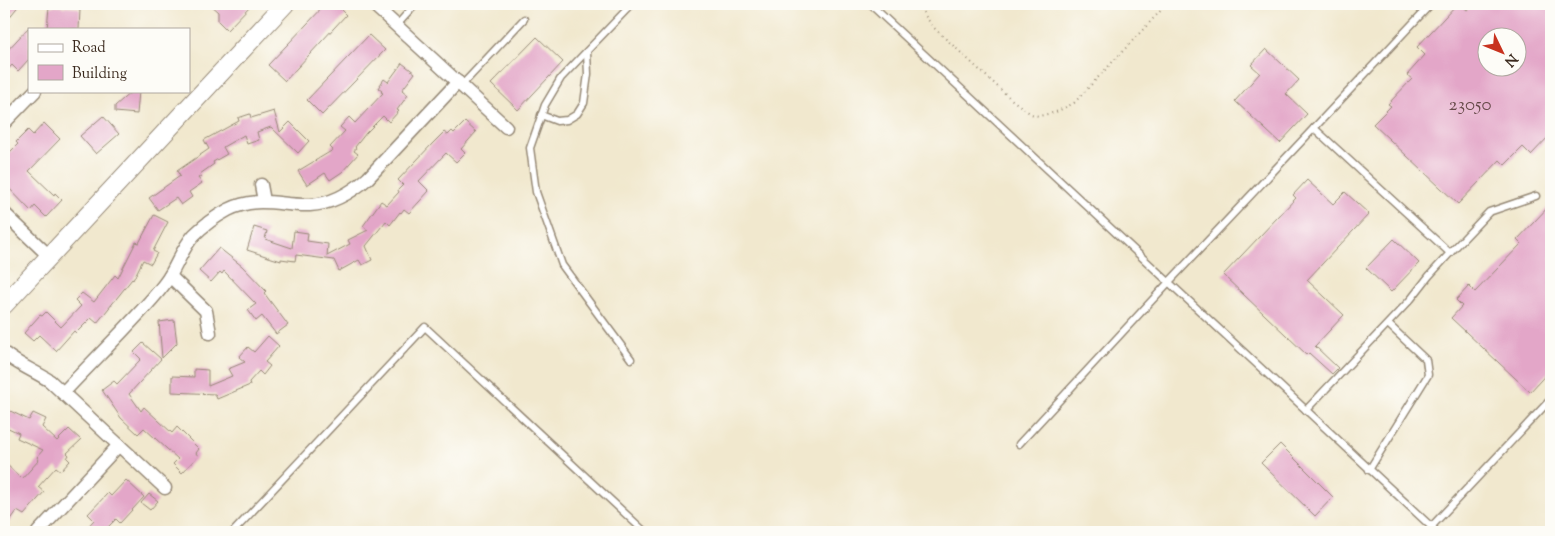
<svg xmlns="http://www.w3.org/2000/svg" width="1555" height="536" viewBox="0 0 1555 536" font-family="'Sorts Mill Goudy',serif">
  <rect width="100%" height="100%" fill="#fdfcf7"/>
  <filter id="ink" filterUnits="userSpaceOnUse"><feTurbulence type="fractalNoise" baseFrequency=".02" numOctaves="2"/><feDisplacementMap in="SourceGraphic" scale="10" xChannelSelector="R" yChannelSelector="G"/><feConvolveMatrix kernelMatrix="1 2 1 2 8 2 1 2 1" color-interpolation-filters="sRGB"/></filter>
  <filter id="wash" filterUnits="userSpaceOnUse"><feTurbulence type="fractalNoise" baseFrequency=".0096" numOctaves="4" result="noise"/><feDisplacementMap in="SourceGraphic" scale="20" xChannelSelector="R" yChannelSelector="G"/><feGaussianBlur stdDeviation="1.12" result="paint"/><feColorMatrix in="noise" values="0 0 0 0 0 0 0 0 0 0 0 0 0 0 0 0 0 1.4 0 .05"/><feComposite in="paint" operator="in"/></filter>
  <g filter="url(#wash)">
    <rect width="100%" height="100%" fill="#f1e8ce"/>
    <g id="blocks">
      <g fill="#e3a6c8" fill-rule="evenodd">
        <polygon points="4,4 20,4 4,24"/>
        <polygon points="209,4 252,4 227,30 218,21 218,12"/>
        <polygon points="326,4 335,4 346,15 285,81 268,65"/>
        <path d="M1457 4H1460L1467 10 1474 4H1551V134L1531 155 1523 147 1505 165 1500 160 1458 204 1373 124 1391 106 1388 104 1412 79 1407 75 1425 55 1417 47ZM1488 38H1518V68H1488Z"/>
        <polygon points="51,6 79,8 79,10 80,10 79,29 47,29 49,7 51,8"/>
        <polygon points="29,27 29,59 18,71 12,65 4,74 4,54"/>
        <polygon points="369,35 385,50 322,115 307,100"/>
        <polygon points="537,37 563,62 518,110 491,84"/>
        <polygon points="1266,49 1299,80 1286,94 1307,114 1280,143 1235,101 1260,73 1251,65"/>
        <polygon points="402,63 415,73 402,90 408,95 397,110 399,111 389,122 383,116 366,133 355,147 356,148 354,151 358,154 342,172 330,180 325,173 307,185 298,171 333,150 330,147 345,131 340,127 349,117 355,123 383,93 381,92 382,91 378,88 384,79 388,82"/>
        <polygon points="132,91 139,91 137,114 115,112 115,106"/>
        <polygon points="274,111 280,132 290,122 309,141 298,153 271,127 257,132 259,140 247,144 244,135 223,147 227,154 213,162 214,164 200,174 201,176 198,178 202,183 189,192 192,197 181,205 176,198 158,210 149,198 180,176 177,171 209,149 204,140 239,121 238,118 250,114 251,118"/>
        <polygon points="103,116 119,134 96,154 80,136"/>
        <polygon points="465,122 476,132 461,149 465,153 456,162 446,153 419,181 429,191 409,213 404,209 401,213 400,212 390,225 386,221 366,246 372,260 362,265 359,260 339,271 334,260 296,255 295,261 281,259 281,261 247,250 254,227 267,231 265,239 292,248 294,231 308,233 307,241 328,244 327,256 350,244 348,240 368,230 363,226 381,201 387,205 399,192 398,190 403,185 398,180 432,144 444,132 448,135 452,131 454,133"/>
        <polygon points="44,123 60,139 29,171 54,195 55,193 62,200 46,217 35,206 31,211 4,183 4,158 18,144 16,142 28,130 33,135"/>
        <polygon points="1307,180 1333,204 1345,192 1369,214 1307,280 1344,315 1315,346 1338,368 1332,374 1309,353 1307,355 1223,275 1296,198 1293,195"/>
        <polygon points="1551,204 1551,369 1530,392 1451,318 1462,306 1456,300 1469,286 1475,292 1521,244 1517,240"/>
        <polygon points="154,215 168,222 153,251 157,253 151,264 143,260 133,280 132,279 97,323 91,318 76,333 74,331 56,351 39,335 33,341 24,333 40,315 42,316 46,312 61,327 81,306 75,300 82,293 94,302 115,275 118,278 136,242 139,243"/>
        <polygon points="1394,239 1419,263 1391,292 1366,268"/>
        <polygon points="219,248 242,266 266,291 264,293 288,325 276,334 262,316 256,321 248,310 256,304 224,271 222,274 220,272 211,282 199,271"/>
        <polygon points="174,320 177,343 162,358 159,322"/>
        <polygon points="268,336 279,346 265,362 270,366 263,375 259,371 249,382 250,385 217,399 215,394 172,392 172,376 194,377 194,369 208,370 208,386 232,376 228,369 245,362 239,357 248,347 254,352"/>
        <polygon points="143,343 161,359 129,394 141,411 144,407 172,433 177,427 199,449 196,453 198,456 182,473 173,464 178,459 144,428 138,434 121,418 102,390 114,381 117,384 141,359 134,352"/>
        <polygon points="4,408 29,420 33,413 46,419 42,427 57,441 69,429 81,440 67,453 69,455 67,458 70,461 61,471 56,467 38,487 44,492 24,515 17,511 4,529 4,462 22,479 39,460 37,457 43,450 17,438 19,433 4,426"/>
        <polygon points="1280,444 1333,497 1315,516 1261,463"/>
        <polygon points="126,480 144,497 120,523 116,519 103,532 83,532 94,520 88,514 108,493 111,496"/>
        <polygon points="149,494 158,501 150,510 141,503"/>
      </g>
    </g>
  </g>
  <g filter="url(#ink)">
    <use href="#blocks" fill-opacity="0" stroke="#968976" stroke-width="1"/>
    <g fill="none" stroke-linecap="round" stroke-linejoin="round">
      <g stroke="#968976" stroke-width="9">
        <g id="service">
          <polyline points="870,4 1437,532"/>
          <polyline points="396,26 416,4"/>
          <polyline points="461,86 524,19"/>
          <polyline points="541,115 557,121 567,120 577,114 584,103 588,74 587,52"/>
          <polyline points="1450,253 1489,212 1536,196"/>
          <polyline points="631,359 562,265 536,192 530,148 545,105 561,78 632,4"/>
          <polyline points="1306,410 1411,299 1429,276 1450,253 1314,128"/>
          <polyline points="1019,444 1168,283 1431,4"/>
          <polyline points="1369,470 1428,375 1426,360 1388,324"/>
          <polyline points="1431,527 1551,399"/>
          <polyline points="233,532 425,327 645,532"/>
        </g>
      </g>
      <g stroke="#968976" stroke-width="15">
        <g id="minor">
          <polyline points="373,4 506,127"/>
          <polyline points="4,123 35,91"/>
          <polyline points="261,185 264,201"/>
          <polyline points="4,213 49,256"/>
          <polyline points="170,276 206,311 210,333"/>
          <path d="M4 353C18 365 35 371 50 381L165 488"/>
          <path d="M63 393C93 361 124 331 152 299 159 291 166 283 171 274 178 262 184 246 194 235 204 225 215 217 228 210 257 195 281 206 310 205 333 204 351 193 368 178L458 82"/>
          <polyline points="38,532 119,445"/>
        </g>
      </g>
      <g stroke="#968976" stroke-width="20">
        <polyline id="secondary" points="4,305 285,4"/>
      </g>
      <polyline stroke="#968976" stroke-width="2" stroke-dasharray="1 4" stroke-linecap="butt" points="917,4 933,27 1011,99 1031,114 1039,116 1056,112 1074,103 1167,4"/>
      <use href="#service" stroke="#fff" stroke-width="6"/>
      <use href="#minor" stroke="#fff" stroke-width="12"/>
      <use href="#secondary" stroke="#fff" stroke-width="18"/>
    </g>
  </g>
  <g text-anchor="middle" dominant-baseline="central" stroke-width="4.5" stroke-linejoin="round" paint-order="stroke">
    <g font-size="19" fill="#654948">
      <text x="1470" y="105">23050</text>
    </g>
  </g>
  <rect width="1555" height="536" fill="none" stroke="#fdfcf7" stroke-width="20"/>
  <rect x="28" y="28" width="162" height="65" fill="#fdfcf7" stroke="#afa8a0"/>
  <rect x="38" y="44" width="25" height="8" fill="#ffffff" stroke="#afa8a0"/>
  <text x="72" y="52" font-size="15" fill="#3b2a1e">Road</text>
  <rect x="38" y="65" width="25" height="15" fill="#e3a6c8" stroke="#afa8a0"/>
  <text x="72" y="78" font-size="15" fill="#3b2a1e">Building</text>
  <g transform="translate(1502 52) rotate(133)"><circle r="24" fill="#fdfcf7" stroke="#afa8a0"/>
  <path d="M0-4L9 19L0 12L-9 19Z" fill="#c8321e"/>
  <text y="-8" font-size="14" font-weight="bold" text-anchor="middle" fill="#3b2a1e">N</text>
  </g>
</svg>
